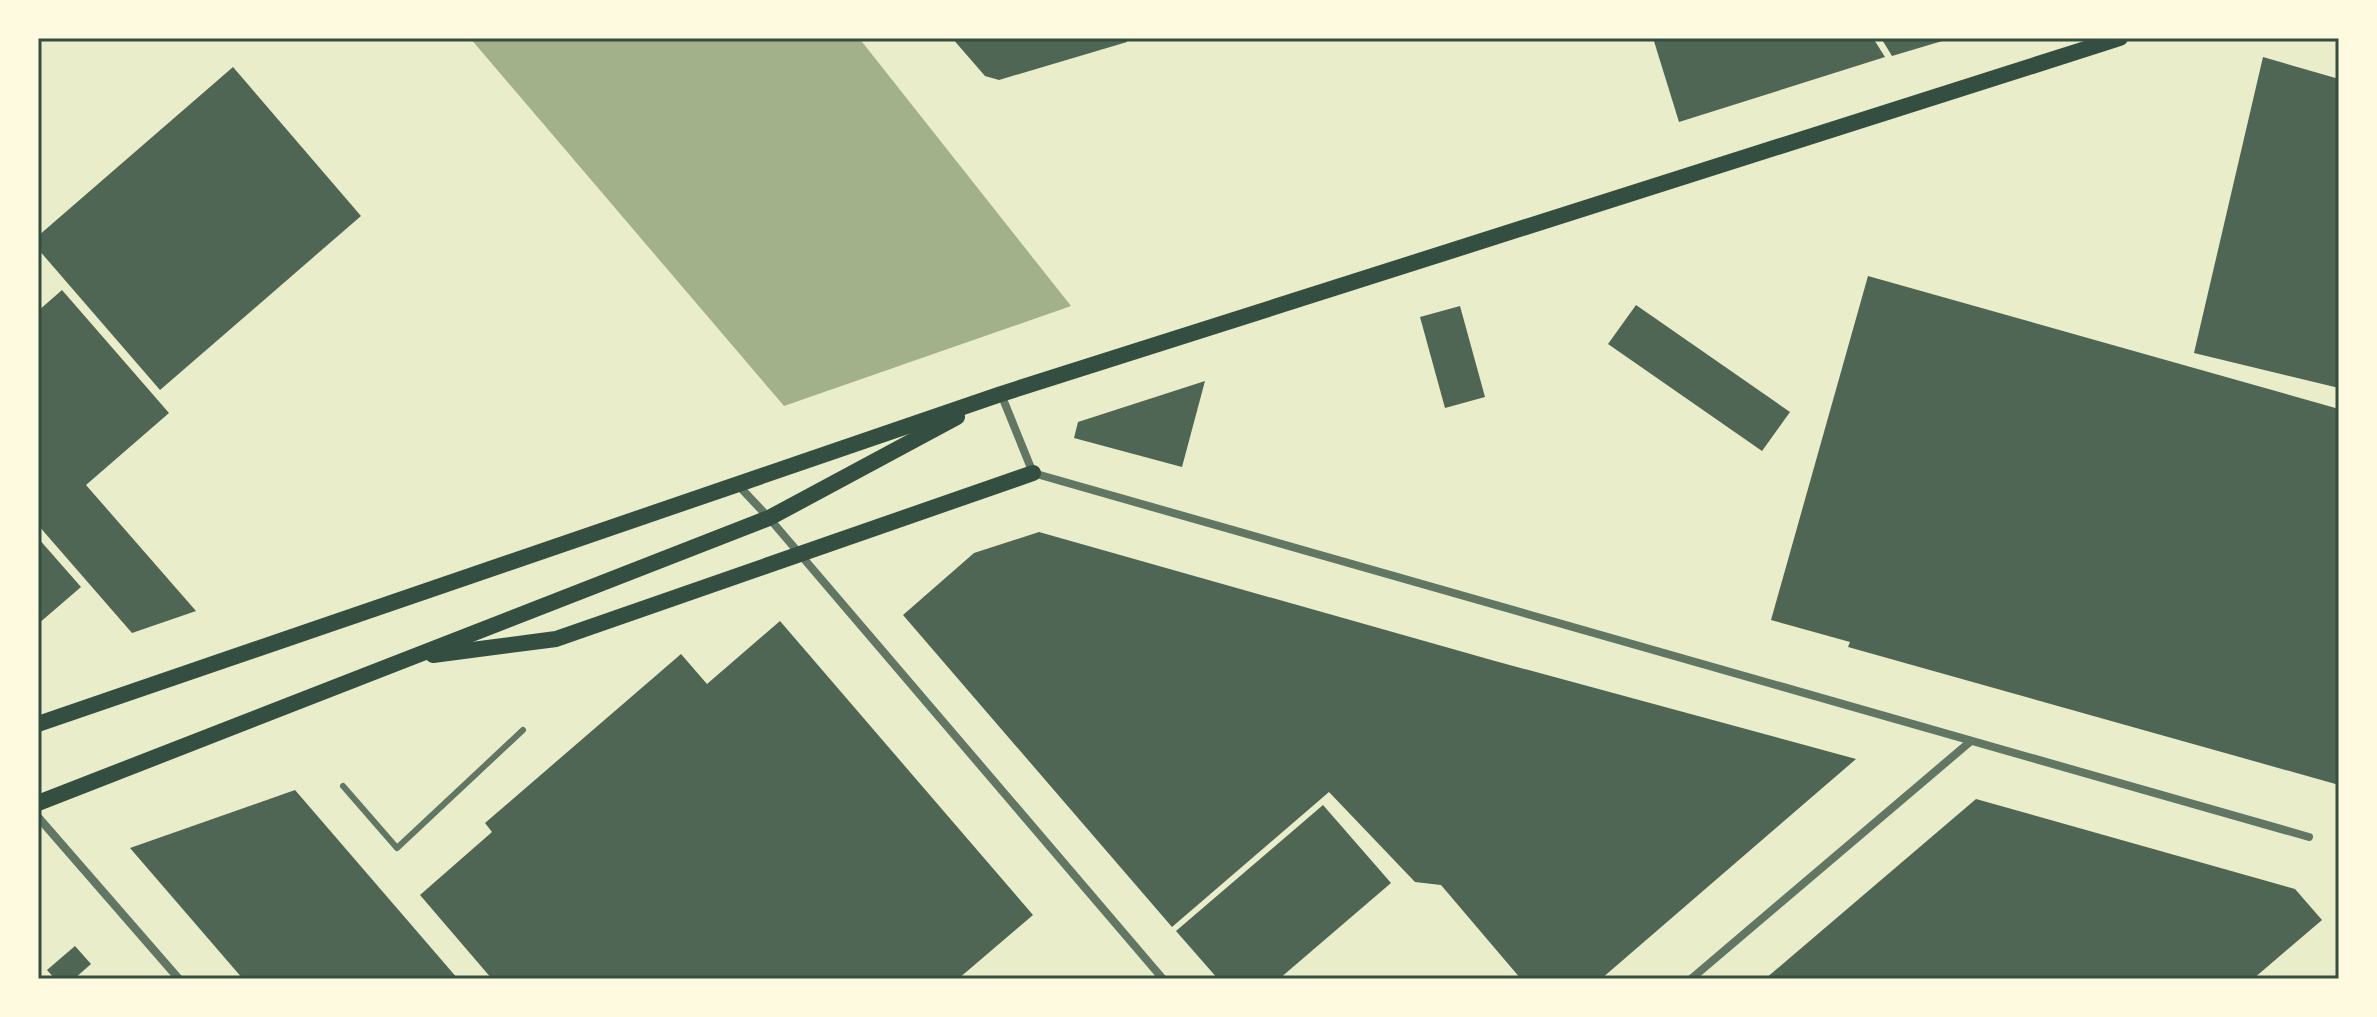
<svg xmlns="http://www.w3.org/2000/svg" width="2377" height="1017" viewBox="0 0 2377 1017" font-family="Signika,sans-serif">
  <rect width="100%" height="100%" fill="#e9edc9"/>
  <polygon fill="#a3b18a" points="470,38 859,38 1071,306 784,406"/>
  <g fill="#4f6655">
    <polygon points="952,38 1126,38 1127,42 999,80 985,76"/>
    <polygon points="1653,38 1873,38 1885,57 1679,122"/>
    <polygon points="1881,38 1949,38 1949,39 1892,56"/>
    <polygon points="2263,57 2339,79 2339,388 2194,353"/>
    <polygon points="233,67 361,216 160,390 38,249 38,236"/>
    <polygon points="1868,276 2339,409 2339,785 1848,647 1850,642 1771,620"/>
    <polygon points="62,290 169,413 86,485 196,611 132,633 38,525 38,311"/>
    <polygon points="1636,305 1790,412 1762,451 1608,344"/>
    <polygon points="1460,306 1485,397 1445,408 1420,317"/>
    <polygon points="1205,381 1182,467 1074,438 1078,422"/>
    <polygon points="1039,532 1495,661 1856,759 1601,979 1521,979 1441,885 1415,882 1329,792 1172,927 903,615 974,553"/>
    <polygon points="38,538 81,587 38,624"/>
    <polygon points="780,621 1033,915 958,979 492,979 420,895 492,832 485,823 681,654 707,684"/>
    <polygon points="295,790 458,979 243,979 130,848"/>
    <polygon points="1976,799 2295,889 2322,920 2253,979 1765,979"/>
    <polygon points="1323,805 1391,883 1279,979 1218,979 1176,931"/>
    <polygon points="75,946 91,964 74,979 55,979 47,970"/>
  </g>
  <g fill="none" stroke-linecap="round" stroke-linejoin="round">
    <polyline stroke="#617663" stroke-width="6" points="343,786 397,848 523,730"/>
    <g stroke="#617663" stroke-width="8">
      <polyline points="1001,394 1033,473 2309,837"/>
      <polyline points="738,485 769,518 1163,979"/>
      <polyline points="38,817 179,979"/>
      <polyline points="1691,979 1971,741"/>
    </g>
    <g stroke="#344e41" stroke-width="16">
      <polyline points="433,655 556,639 1033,473"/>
      <polyline points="38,724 1001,394 2120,38"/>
      <polyline points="38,803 769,518 957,417"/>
    </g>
  </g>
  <rect width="2377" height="1017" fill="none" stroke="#fefae0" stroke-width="80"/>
  <rect x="40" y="40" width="2297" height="937" fill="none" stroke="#344e41" stroke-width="3"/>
</svg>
